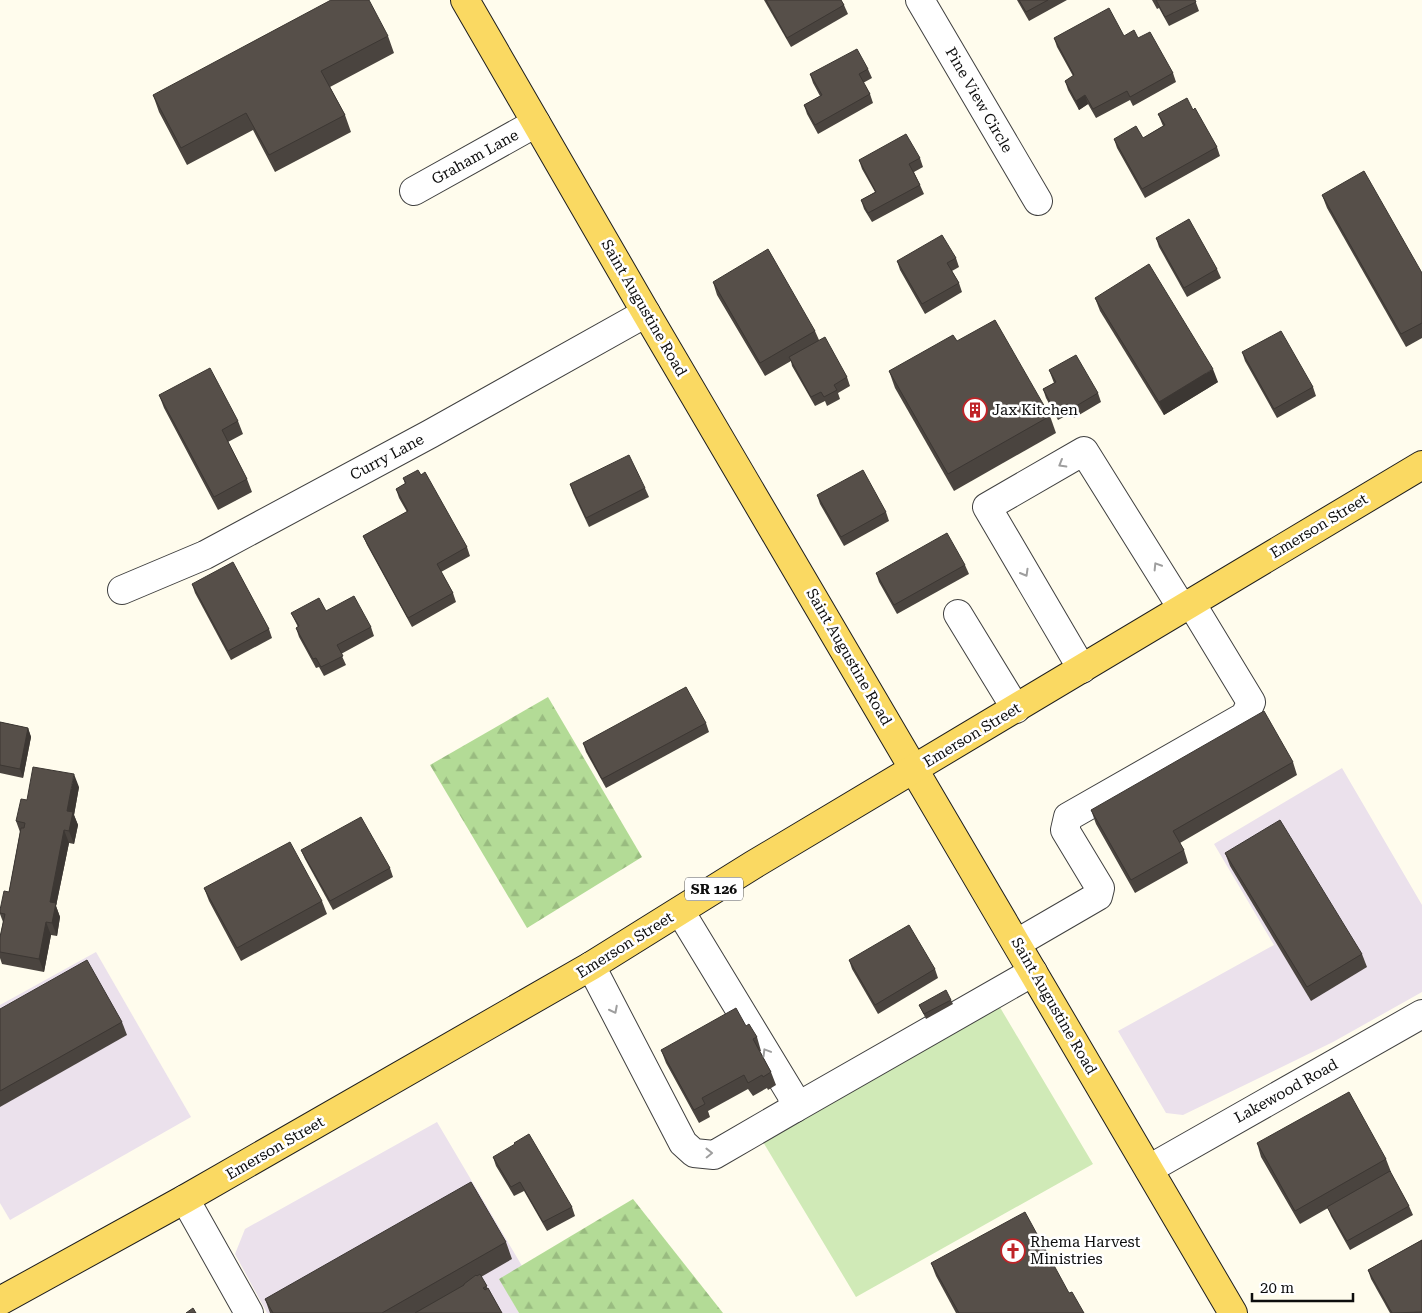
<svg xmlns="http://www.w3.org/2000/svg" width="1422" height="1313" viewBox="0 0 1422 1313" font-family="'Roboto Serif',serif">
  <defs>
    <pattern id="forest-firs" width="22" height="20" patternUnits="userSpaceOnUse" patternTransform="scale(1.25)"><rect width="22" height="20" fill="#b3db96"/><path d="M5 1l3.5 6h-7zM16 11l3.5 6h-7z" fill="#99bb80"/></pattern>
  </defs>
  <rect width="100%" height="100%" fill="#fffced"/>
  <g fill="#ebe1ec">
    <polygon points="1342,768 1422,905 1422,992 1333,1042 1183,1115 1166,1113 1118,1031 1274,945 1214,844"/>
    <polygon points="96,952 191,1117 10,1220 0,1203 0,1005"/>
    <polygon points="437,1122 522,1266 500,1279 519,1313 267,1313 235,1254 245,1229"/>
  </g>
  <polygon fill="#d0eab7" points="998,1004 1093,1164 856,1297 760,1137"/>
  <g fill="url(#forest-firs)">
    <polygon points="548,697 642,857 527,928 430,765"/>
    <polygon points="633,1199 723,1313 519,1313 499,1279"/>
  </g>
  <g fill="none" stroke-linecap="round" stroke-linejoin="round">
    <g stroke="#404040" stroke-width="30">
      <g id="minor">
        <polyline points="920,0 1038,201"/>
        <polyline points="414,191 536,123"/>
        <polyline points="122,590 205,555 430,434 646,313"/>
        <polyline points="958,614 1016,709"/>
        <polyline points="1082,669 987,507 1084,451 1182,608"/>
        <polyline points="1017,943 1098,896 1100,888 1065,830 1068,817 1245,716 1251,702 1191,603"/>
        <polyline points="591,966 683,1143 694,1153 714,1155 795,1108 791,1094 680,911"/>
        <polyline points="795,1108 1033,972"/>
        <polyline points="1149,1169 1422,1014"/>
        <polyline points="185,1199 249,1313"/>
      </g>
    </g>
    <g stroke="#1e1e1e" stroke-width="30">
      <g id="major">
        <polyline points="465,0 646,313 1233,1313"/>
        <polyline points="0,1301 185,1199 591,966 753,865 1422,465"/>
      </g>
    </g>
    <use href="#minor" stroke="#fff" stroke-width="28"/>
    <use href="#major" stroke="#fad962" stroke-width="28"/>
  </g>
  <g fill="#4a443f">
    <polygon points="764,0 841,0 844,5 848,14 791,47"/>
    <polygon points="1017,0 1067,0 1029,21"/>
    <polygon points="1152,0 1195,0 1199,11 1169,26 1159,8 1157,9"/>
    <polygon points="388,36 394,53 330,87 345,115 351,132 275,172 253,130 187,165 159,112 153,95"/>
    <polygon points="1124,36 1138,38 1173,73 1176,82 1133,106 1130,100 1096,118 1088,104 1079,110 1068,90 1065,81 1073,76 1057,47 1054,38"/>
    <polygon points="868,69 872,78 863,83 870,94 873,103 818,134 807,114 804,105 820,96 813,83 810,74"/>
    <polygon points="1193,110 1217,147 1220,156 1145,198 1117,148 1114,139 1143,138 1163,126 1158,114"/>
    <polygon points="920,158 923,167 914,172 920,185 924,194 872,222 864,209 861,200 875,192 862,169 859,160"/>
    <polygon points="1322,195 1422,273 1422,338 1406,347 1327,208"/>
    <polygon points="1156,238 1217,269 1221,278 1187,297 1159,247"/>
    <polygon points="956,258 959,267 952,271 959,283 962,292 925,314 900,270 897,261"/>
    <polygon points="713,282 815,331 819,340 847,377 850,386 838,393 840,399 827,406 825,401 815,406 792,366 791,361 765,376 717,295"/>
    <polygon points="1095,298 1218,382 1164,415 1100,311"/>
    <polygon points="957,341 1050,416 1056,433 954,491 895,388 889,371"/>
    <polygon points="1242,352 1313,387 1316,396 1277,418 1245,361"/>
    <polygon points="1049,370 1098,393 1101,402 1074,418 1071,413 1058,420 1046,398 1043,389 1054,383"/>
    <polygon points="159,395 238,421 243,434 228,442 247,479 252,492 218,510 164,408"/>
    <polygon points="403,478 467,547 470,556 441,572 453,593 456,602 412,627 367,545 363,536 407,512 399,498 396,489 405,484"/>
    <polygon points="570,484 645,488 649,497 589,527 573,493"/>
    <polygon points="817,495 886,512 889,521 844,546 820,504"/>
    <polygon points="965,565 969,574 897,614 879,582 876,573"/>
    <polygon points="192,584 269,629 272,638 231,660 195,593"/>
    <polygon points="326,611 371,627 374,636 341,654 346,665 324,676 319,667 316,668 299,637 296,628 298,627 291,613"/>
    <polygon points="0,722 28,728 31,737 23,778 0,773"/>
    <polygon points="706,723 709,732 606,788 586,752 583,743"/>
    <polygon points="1293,762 1297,775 1180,843 1184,850 1188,863 1135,893 1096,824 1091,810"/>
    <polygon points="79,787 74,815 78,825 74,844 69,843 56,906 60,917 57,936 51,935 44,972 2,964 0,958 0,937 3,922 0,914 0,910 9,892 20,832 16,821 27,800"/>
    <polygon points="301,850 390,868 393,877 333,910 305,859"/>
    <polygon points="1225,853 1362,954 1367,967 1311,1001 1230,866"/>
    <polygon points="204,888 322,901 327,914 241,961 209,901"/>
    <polygon points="849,960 935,969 938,978 878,1014 852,969"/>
    <polygon points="951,1000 953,1004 926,1019 919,1005"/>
    <polygon points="0,1009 122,1022 127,1035 0,1107"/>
    <polygon points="746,1026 757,1037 761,1051 760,1051 771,1072 776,1085 768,1090 767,1088 753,1096 748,1089 708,1111 710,1117 699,1123 666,1063 661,1050"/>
    <polygon points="1257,1143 1386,1159 1391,1172 1390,1172 1409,1206 1413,1215 1350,1250 1331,1216 1328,1208 1300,1224 1261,1157"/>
    <polygon points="493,1157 572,1207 575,1216 547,1231 524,1191 514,1196 496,1166"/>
    <polygon points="1422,1240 1422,1313 1390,1313 1371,1279 1368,1270"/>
    <polygon points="506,1242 512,1259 481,1277 502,1313 270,1313 265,1299"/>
    <polygon points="931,1263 1069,1293 1084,1313 956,1313 936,1276"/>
  </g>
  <g fill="#3c3733">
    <polygon points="1085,95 1088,104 1079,110 1076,101"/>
    <polygon points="1213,369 1218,382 1164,415 1159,402"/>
    <polygon points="28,728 31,737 23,778 20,769"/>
    <polygon points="74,774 79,787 74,815 78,825 74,844 69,831 67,811"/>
    <polygon points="64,830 69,843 56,906 60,917 57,936 52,923 50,902"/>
    <polygon points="46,922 51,935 44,972 39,959"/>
  </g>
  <g fill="#564f49" stroke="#3c3733">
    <polygon points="331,0 369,0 388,36 321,71 345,115 269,155 246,113 181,148 153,95"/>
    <polygon points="766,0 841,0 844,5 787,38"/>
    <polygon points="1019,0 1048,0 1026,12"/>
    <polygon points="1156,0 1195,0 1196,2 1165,17"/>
    <polygon points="1109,8 1124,36 1134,30 1138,38 1150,32 1173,73 1130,97 1127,91 1093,109 1085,95 1076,101 1065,81 1074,75 1054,38"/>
    <polygon points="857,49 868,69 859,74 870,94 815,125 804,105 822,95 810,74"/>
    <polygon points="1187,98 1193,110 1195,108 1217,147 1142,189 1114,139 1136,126 1143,138 1165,125 1158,114"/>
    <polygon points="906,134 920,158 909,164 920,185 868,213 861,200 876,192 859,160"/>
    <polygon points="1364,171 1422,273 1422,323 1401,334 1322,195"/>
    <polygon points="1189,219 1217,269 1184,288 1156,238"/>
    <polygon points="942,235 956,258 947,263 959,283 922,304 897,261"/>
    <polygon points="768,249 815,331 760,363 713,282"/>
    <polygon points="1149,264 1213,369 1159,402 1095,298"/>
    <polygon points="995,320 1050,416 948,474 889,371 953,335 957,341"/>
    <polygon points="1281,331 1313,387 1274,409 1242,352"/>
    <polygon points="825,337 847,377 834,385 837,390 824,397 821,392 811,397 789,357"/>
    <polygon points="1076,355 1098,393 1071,409 1068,404 1055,411 1043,389 1056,382 1049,370"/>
    <polygon points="210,368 238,421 222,430 247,479 214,497 159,395"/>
    <polygon points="629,455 645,488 586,518 570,484"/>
    <polygon points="418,470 421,475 425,472 467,547 437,564 453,593 408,618 363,536 408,511 396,489 406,483 403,478"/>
    <polygon points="863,470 886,512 841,537 817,495"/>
    <polygon points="947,533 965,565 894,605 876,573"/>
    <polygon points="233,562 269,629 228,651 192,584"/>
    <polygon points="354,596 371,627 337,645 343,656 321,667 316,658 313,659 296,628 299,626 291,613 319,598 326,611"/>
    <polygon points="686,687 706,723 602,779 583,743"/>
    <polygon points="1264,711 1293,762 1173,831 1184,850 1131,880 1091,810"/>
    <polygon points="0,722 28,728 20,769 0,765"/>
    <polygon points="33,767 74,774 67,811 73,812 69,831 64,830 50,902 56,903 52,923 46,922 39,959 0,952 0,937 5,914 0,913 0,910 4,891 9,892 21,828 24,828 25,823 16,821 21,799 27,800"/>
    <polygon points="361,817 390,868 330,901 301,850"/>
    <polygon points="1280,820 1362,954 1307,987 1225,853"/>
    <polygon points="290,842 322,901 237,948 204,888"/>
    <polygon points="909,925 935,969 875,1005 849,960"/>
    <polygon points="87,960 122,1022 0,1091 0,1009"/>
    <polygon points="946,990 951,1000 924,1014 919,1005"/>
    <polygon points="736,1008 746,1026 749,1024 757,1037 753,1039 771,1072 763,1077 762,1075 748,1083 744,1075 702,1098 705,1104 694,1110 661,1050"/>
    <polygon points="1349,1092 1386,1159 1295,1211 1257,1143"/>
    <polygon points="529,1134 572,1207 543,1222 520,1182 511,1187 493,1157 515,1144 514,1143"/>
    <polygon points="1390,1171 1409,1206 1347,1241 1327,1207"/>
    <polygon points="471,1182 506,1242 382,1313 273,1313 265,1299"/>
    <polygon points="1025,1212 1069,1293 1072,1292 1084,1313 959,1313 931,1263"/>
    <polygon points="1422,1240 1422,1312 1392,1313 1368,1270"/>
    <polygon points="480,1274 487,1286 483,1288 485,1290 488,1288 502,1313 415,1313 464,1285 464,1284 476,1275 477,1276"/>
    <polygon points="193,1308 196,1313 186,1313"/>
  </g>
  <defs><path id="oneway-chevron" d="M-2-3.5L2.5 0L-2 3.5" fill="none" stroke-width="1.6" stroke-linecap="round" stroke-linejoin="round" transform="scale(1.25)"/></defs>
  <g stroke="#9e9e9e">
    <use href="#oneway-chevron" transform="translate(1062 464) rotate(150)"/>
    <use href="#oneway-chevron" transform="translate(1157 566) rotate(-122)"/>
    <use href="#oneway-chevron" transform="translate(1025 573) rotate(60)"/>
    <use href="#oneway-chevron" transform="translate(614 1010) rotate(63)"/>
    <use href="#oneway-chevron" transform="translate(766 1052) rotate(-121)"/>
    <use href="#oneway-chevron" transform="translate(709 1153) rotate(-1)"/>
  </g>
  <defs>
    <g id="building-ring" transform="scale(1.25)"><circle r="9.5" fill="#fff" stroke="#bf2327" stroke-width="1.5"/><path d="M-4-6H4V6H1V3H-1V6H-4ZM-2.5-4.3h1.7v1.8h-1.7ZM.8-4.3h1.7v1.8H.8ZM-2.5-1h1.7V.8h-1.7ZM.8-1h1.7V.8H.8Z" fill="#bf2327"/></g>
    <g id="church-ring" transform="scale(1.25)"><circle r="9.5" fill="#fff" stroke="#bf2327" stroke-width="1.5"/><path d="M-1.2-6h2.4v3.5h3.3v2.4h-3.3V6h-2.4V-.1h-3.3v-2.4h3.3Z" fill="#bf2327"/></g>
  </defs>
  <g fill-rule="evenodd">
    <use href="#building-ring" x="975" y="410"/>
    <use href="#church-ring" x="1013" y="1251"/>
  </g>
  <g text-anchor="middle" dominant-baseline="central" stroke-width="5" stroke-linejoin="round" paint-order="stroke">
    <rect fill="#fff" stroke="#565656" stroke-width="1" x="685" y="877.5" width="58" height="23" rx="4"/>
    <g font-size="14" font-weight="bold" fill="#0d0d0d">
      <text x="714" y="889">SR 126</text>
    </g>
    <g font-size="15" fill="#0d0d0d" stroke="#fff">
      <text transform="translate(979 100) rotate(60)">Pine View Circle</text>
      <text transform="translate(475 157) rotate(-29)">Graham Lane</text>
      <text transform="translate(644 308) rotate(60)">Saint Augustine Road</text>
      <text transform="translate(387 457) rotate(-28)">Curry Lane</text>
      <text transform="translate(1319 526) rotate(-31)">Emerson Street</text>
      <text transform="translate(849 657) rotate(60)">Saint Augustine Road</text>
      <text transform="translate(972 735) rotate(-31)">Emerson Street</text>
      <text transform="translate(625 945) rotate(-32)">Emerson Street</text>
      <text transform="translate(1054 1006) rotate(60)">Saint Augustine Road</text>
      <text transform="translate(1286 1091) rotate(-29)">Lakewood Road</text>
      <text transform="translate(275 1148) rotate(-30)">Emerson Street</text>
    </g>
    <g font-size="15" fill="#0d0d0d" stroke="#fff" text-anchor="start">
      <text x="992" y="410">Jax Kitchen</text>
      <text x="1030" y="1242">Rhema Harvest<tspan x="1030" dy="17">Ministries</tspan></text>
    </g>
  </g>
  <path d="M1252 1293v8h101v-8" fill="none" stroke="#0d0d0d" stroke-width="2.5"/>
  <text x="1260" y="1293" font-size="15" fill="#0d0d0d" stroke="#ffffff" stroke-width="4" paint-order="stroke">20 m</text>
</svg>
